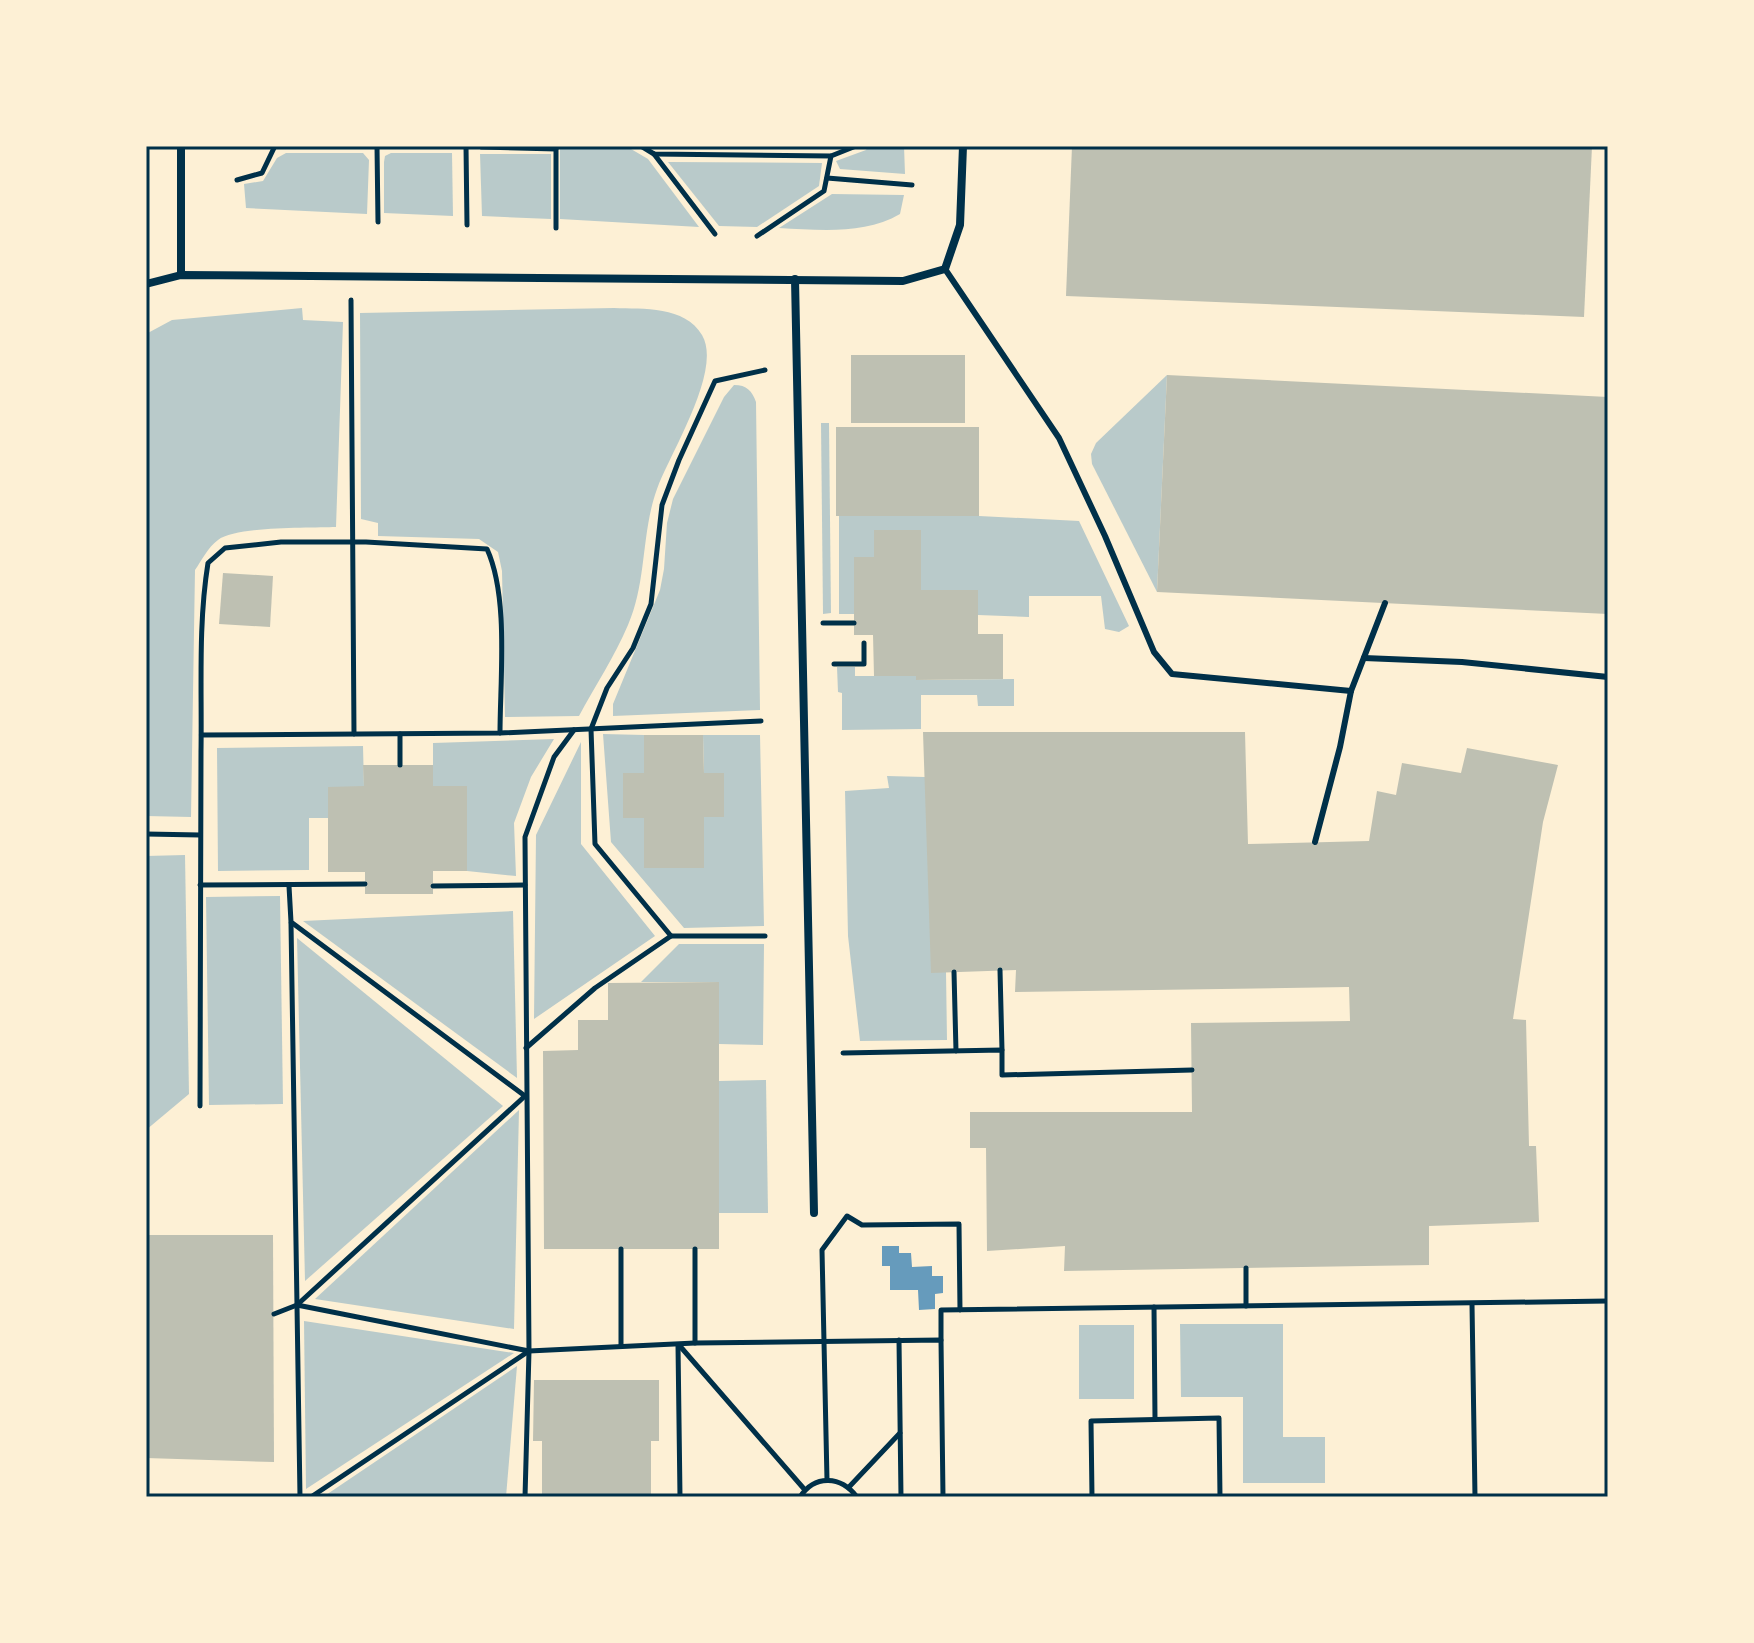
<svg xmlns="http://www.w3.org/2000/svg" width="1754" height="1643" viewBox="0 0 1754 1643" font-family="'Source Sans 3',sans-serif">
  <rect width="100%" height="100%" fill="#fdf0d5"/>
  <g fill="#b9caca">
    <polygon points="868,146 904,146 905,174 840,169 836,161 866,150"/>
    <polygon points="560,148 631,149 648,159 699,227 560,219"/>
    <polygon points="286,153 363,153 369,160 367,214 246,208 244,184 263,181 277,158"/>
    <polygon points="391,153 452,153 453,216 384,213 384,162 385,156"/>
    <polygon points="480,154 551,154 551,219 482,216"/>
    <polygon points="668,162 822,163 819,186 757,227 719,226"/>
    <path d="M832 194 904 195 900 214C864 235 819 230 779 228Z"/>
    <path d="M302 308 303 320 343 322 336 527C311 528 236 526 218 540 208 547 202 560 195 570L191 817 146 816V334L172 320Z"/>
    <path d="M614 308C643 309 685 306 702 335 723 370 670 453 657 489 641 533 647 582 628 625 615 656 595 686 579 716L505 717 502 571 498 552 479 539 378 536V523L361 519 360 313Z"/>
    <polygon points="1167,375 1157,592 1092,464 1091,454 1096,443"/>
    <path d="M734 385C747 385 752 391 756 402L760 710 613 716V704L660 590 664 569 667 523 673 499 724 397Z"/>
    <polygon points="821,423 829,423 831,613 823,614"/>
    <polygon points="839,516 979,516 1079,521 1129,626 1119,632 1105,629 1101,596 1029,596 1029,617 978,615 921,590 920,530 875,530 874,557 854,557 854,614 839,614"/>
    <polygon points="837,667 855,667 855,676 916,676 916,680 1014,679 1014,706 978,706 977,695 921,695 921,729 842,730 842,693 838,692"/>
    <polygon points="603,734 644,735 644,773 704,817 724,817 724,773 704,773 703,735 760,735 764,926 684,928 611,842"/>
    <polygon points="554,739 531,777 514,823 516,876 467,871 467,786 433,786 433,743"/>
    <polygon points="581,742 581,844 655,936 534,1019 536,835"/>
    <polygon points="363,746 364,786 328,818 309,818 309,870 218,871 217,748"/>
    <polygon points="887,776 925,777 946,972 947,1040 860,1041 848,936 845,791 889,788"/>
    <polygon points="185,855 189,1094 146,1130 146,856"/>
    <polygon points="280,896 283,1104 209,1105 206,897"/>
    <polygon points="513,911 517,1078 303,921"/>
    <polygon points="297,938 503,1106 305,1281"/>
    <polygon points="679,944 764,944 763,1045 719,1044 718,982 641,982"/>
    <polygon points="766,1080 768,1213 719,1213 719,1081"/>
    <polygon points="519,1110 514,1329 315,1299"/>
    <polygon points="304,1321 514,1353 306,1489"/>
    <polygon points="1180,1324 1283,1324 1283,1437 1325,1437 1325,1483 1243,1483 1243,1397 1181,1397"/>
    <rect x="1079" y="1325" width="55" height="74"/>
    <polygon points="517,1366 506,1497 323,1497"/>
  </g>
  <polygon fill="#669bbc" points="882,1246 899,1246 899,1253 911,1253 912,1267 932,1266 932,1276 943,1276 943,1293 935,1294 935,1309 919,1310 918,1290 890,1290 890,1266 882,1266"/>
  <g fill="#bec0b2">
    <polygon points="1072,146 1592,146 1584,317 1066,296"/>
    <rect x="851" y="355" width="114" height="68"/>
    <polygon points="1167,375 1608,397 1608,614 1157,592"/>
    <rect x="836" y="427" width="143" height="89"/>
    <polygon points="874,530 921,530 921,590 978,590 978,634 1003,634 1003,679 916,680 916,676 874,676 873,635 854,635 854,557 874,557"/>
    <polygon points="223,573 273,576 270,627 219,624"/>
    <polygon points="923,732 1245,732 1248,844 1369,841 1377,791 1396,795 1402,763 1461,773 1467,748 1558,765 1543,822 1513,1019 1526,1020 1529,1146 1536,1146 1539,1222 1429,1226 1429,1265 1064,1271 1065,1246 987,1251 986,1148 970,1148 970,1112 1192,1112 1191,1023 1350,1021 1349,987 1015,992 1016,970 931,973"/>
    <polygon points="644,735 703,735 704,773 724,773 724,817 704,817 704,868 644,868 644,818 623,818 623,773 644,773"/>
    <polygon points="363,765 433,765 433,786 467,786 467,871 433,871 433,894 365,894 365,872 328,872 328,787 364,786"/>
    <polygon points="719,982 719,1249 544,1249 543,1051 578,1050 578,1020 608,1020 608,983"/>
    <polygon points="146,1235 273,1235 274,1462 146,1458"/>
    <polygon points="534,1380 659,1380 659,1441 651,1441 651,1497 542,1497 542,1441 533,1441"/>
  </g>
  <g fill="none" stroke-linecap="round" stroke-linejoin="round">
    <g stroke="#003049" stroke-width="5">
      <polyline points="272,146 404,146"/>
      <polyline points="377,146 378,222"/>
      <polyline points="466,146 467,225"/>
      <polyline points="556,146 556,228"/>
      <polyline points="641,146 654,154 831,156"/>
      <polyline points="481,147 556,149"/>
      <polyline points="654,154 715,234"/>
      <polyline points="827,178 912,185"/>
      <polyline points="237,180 262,173 274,148"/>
      <polyline points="757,236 824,191 831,156 856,146"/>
      <polyline points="351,300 354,734"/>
      <polyline points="765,370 715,381 679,460 662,505 651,604 633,648 607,688 591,729 595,844 671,936 765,936"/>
      <polyline points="823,623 854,623"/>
      <polyline points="834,664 864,664 864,643"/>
      <polyline points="500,733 761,721"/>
      <polyline points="400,734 400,765"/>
      <polyline points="146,834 200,835"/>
      <polyline points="200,885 365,884"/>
      <polyline points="289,886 291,922 525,1096 297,1305"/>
      <polyline points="433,886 525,885"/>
      <polyline points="291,923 300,1497"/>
      <polyline points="1000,970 1002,1050"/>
      <polyline points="954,972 956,1051"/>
      <polyline points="1608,1033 1608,1078"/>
      <polyline points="526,1048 595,988 671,936"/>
      <polyline points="843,1053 1002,1050 1002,1075 1192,1070"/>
      <path d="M200 1106C200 988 200 870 201 752 202 689 198 625 208 563L225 548 281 542H366L487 549C509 597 500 680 500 733L201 735"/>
      <polyline points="621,1249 621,1346"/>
      <polyline points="1472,1304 1475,1497"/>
      <polyline points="1246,1306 1246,1268"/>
      <polyline points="1154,1307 1155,1419"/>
      <polyline points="274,1314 297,1305 529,1351 311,1497"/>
      <polyline points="899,1340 901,1497"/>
      <polyline points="941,1340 941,1310 1608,1301"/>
      <polyline points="695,1343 695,1249"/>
      <polyline points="678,1345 680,1497"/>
      <polyline points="679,1345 805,1490"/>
      <polyline points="529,1351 695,1343 941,1340 943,1497"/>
      <polyline points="827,1480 822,1250 847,1216 862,1225 959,1224 960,1310"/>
      <polyline points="849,1487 900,1433"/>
      <polyline points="525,1497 529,1351 525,837 554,757 574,730"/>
      <path d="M800 1497C815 1474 841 1476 857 1497"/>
      <polyline points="1092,1497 1091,1421 1219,1418 1220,1497"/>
    </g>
    <g stroke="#003049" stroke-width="6">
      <polyline points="945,269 1059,438 1105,536 1154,652 1172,674 1351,691"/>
      <polyline points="1364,658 1462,662 1608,677"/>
      <polyline points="1315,842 1340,747 1351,691 1385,603"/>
    </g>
    <g stroke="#003049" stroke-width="8">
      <polyline points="181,146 181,275"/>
      <polyline points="795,279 814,1213"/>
      <polyline points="146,284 181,275 903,281 945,269 960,225 963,146"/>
    </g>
  </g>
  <rect width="1754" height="1643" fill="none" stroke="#fdf0d5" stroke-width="296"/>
  <rect x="148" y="148" width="1458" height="1347" fill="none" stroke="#003049" stroke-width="3"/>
</svg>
